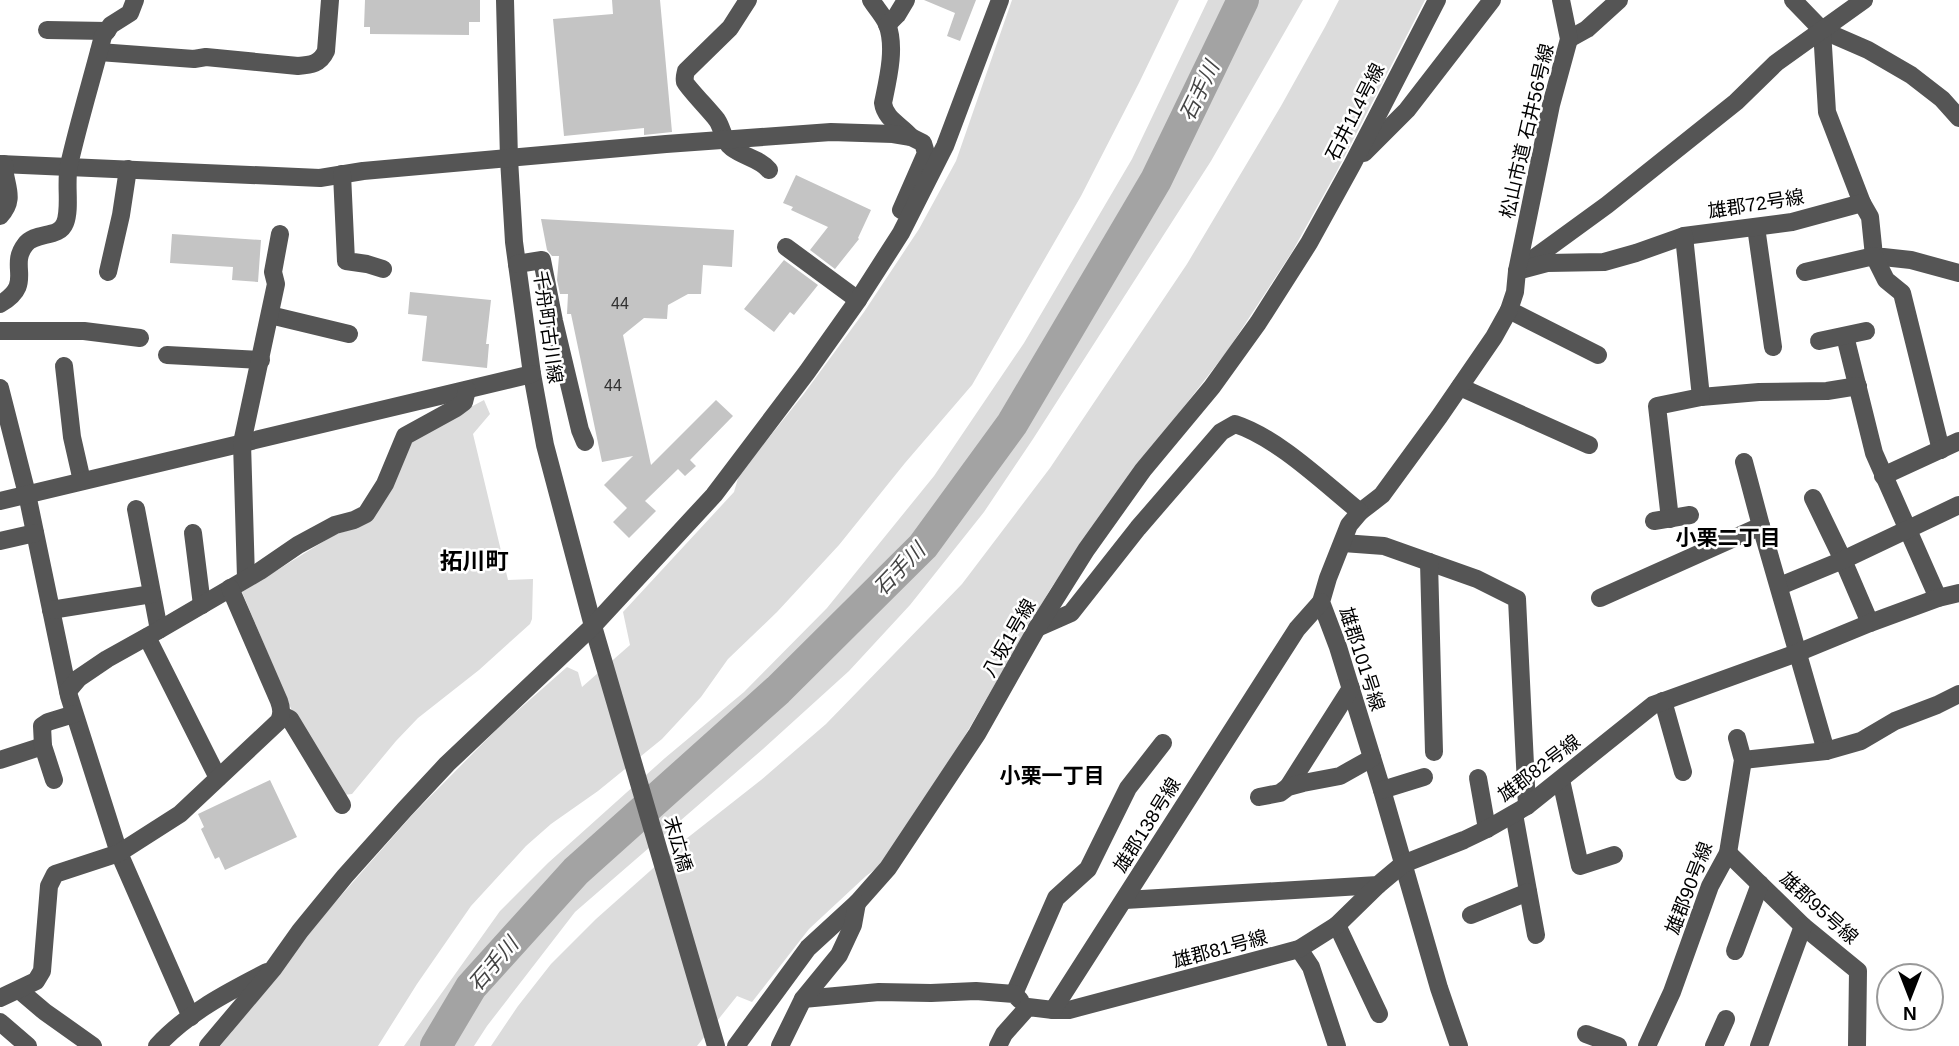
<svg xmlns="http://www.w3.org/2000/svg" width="1959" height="1046" viewBox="0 0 1959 1046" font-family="Helvetica,'Noto Sans JP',sans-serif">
  <rect width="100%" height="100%" fill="#fff"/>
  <g fill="#dcdcdc">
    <polygon points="1012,0 1179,0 1139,83 1081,196 972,385 905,463 839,545 777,612 728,659 701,697 662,739 598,791 551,824 526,846 471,906 417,984 378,1046 220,1046 278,976 309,932 413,814 500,726 567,667 578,672 582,687 630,645 623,612 734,492 739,475 803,395 864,312 919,229 956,161"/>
    <polygon points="1208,0 1303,0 1211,161 1033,439 984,512 910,605 849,671 763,749 575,912 487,1026 474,1046 404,1046 500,911 548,863 665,758 744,692 827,608 934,476 1024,343 1132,159"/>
    <polygon points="1339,0 1425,0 1337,171 1292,252 1228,350 1123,485 1051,588 942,775 882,864 866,876 809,929 752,1002 737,996 697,1046 491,1046 518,1006 551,964 596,919 686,839 761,780 826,724 962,584 1050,468 1187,264 1281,106 1325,27"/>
    <polygon points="484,400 490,414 473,434 508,580 533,579 532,619 530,624 479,670 418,718 396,741 352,794 343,795 295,718 242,592 334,535 355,528 410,439"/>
  </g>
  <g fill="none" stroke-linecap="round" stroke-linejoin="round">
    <polyline stroke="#a3a3a3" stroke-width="32" points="436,1046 471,987 576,871 778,690 923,546 1012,424 1156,180 1243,0"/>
  </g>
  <g fill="#c4c4c4">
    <polygon points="365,0 480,0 480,22 469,22 469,35 370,34 370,27 364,27"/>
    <polygon points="612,0 660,0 672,132 644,135 644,128 564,136 553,19 613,14"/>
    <polygon points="924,0 976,0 960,41 947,36 955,13"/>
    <polygon points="796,175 871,210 858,238 859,239 835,269 810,250 828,227 791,210 793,207 783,203"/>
    <polygon points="541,219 734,230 732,267 703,265 701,294 688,294 668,305 667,319 644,318 623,335 651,465 716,400 733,416 690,460 696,466 685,476 678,469 645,501 656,511 629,538 613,522 627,508 604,485 633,456 602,462 571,314 567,314 568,294 560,294 557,280 559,256 552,256 547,250"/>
    <polygon points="172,234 261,240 258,282 232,280 233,267 170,263"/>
    <polygon points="784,260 818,285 794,315 790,312 774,332 744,309"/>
    <polygon points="410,292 491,300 486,344 489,344 487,368 422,361 427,316 408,314"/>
    <polygon points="270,780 297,837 225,870 219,857 215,859 201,829 204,827 198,814"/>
  </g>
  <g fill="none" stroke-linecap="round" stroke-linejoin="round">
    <g stroke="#555" stroke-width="18">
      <polyline points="505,0 509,159 514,242 532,374 545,445 593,626 716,1046"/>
      <path d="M748 0 730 28 686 71C685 76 684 77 685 82 687 87 711 112 717 120 723 129 723 141 732 148 744 157 760 159 769 170"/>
      <path d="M871 0C876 8 883 15 887 24 896 47 888 79 883 103 885 119 901 125 911 137"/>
      <polyline points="1793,0 1822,30 1868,50 1911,75 1942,99 1959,118"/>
      <polyline points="887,25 897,15 906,0"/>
      <polyline points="47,30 107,31"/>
      <polyline points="1822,30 1827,112 1862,203"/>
      <polyline points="1569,39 1587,29 1619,0"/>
      <path d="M99 52 194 59 206 57 298 66C311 65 320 64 326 51L330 0"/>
      <polyline points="1364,153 1407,110 1492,0"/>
      <polyline points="0,164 320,178 363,171 666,144 831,132 893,134 911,137 923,143 926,153 901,210"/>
      <polyline points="342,174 346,261 367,264 383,269"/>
      <path d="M0 216C17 198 4 185 4 164"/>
      <polyline points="1756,227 1773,347"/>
      <polyline points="786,247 858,300"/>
      <polyline points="517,264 542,260 554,321 580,430 585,442"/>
      <polyline points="1526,264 1607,205 1736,102 1776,63 1864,0"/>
      <polyline points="1517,271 1547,263 1604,262 1636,253 1684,236 1792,222 1862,203 1870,217 1874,256 1911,260 1959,273"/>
      <polyline points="108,272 121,215 128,169"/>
      <polyline points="1805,272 1874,256 1886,280 1902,293 1941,450"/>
      <path d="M0 304C35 284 8 267 25 245 35 231 59 239 65 223 71 208 65 183 69 165 79 121 92 79 103 36L111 25 130 13 135 0"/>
      <polyline points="1509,310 1598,355"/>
      <polyline points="270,315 349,334"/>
      <polyline points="0,331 84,331 140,338"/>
      <polyline points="1845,336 1874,453 1938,598"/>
      <polyline points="1819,341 1866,331"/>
      <polyline points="167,355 261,360"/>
      <polyline points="64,366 72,437 82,481"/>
      <polyline points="1460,387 1589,445"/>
      <polyline points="0,388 27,494 69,696 119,853 191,1017"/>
      <polyline points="1701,397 1759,392 1827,391 1858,386"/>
      <polyline points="1744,462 1761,526"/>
      <polyline points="1883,476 1959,441"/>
      <polyline points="1813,498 1843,560 1870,623"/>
      <polyline points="0,501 532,374"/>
      <polyline points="136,509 159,630"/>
      <polyline points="1360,512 1382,495 1439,417 1494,337 1509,310 1515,292 1517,271 1551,105 1569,39 1561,0"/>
      <polyline points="1670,519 1657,406 1701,397 1684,236"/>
      <polyline points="1654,521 1690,515"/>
      <polyline points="193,533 202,605"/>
      <polyline points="0,541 35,533"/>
      <polyline points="1343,543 1384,546 1477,579 1517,599 1527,806"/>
      <polyline points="1429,562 1434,752"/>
      <polyline points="246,578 242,443 276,284 273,272 280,234"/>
      <polyline points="1780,586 1843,560 1959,505"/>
      <polyline points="1600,598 1761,526 1826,751"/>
      <polyline points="51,610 152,594"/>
      <path d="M1037 628 1071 613 1138 528 1221 432 1235 424C1278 438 1324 483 1360 512L1349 525 1328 578 1321 602 1338 647 1382 790 1439 988 1459 1046"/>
      <polyline points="147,637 218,778"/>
      <polyline points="68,691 79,678 107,659 159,630 260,571 298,545 335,525 354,520 366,514 385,484 405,436 456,408 464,402 467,390"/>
      <polyline points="1663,701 1683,772"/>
      <polyline points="282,715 290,719 342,805"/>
      <polyline points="0,760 43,746"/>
      <polyline points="1743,760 1826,751 1861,741 1895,721 1937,705 1959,694"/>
      <polyline points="1478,778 1487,829"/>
      <polyline points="54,780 43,746 42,726 48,722 74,714"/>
      <polyline points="1561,780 1580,866 1614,855"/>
      <polyline points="1288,787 1351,688"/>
      <polyline points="1382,790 1424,777"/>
      <polyline points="1259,797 1280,793 1288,787 1303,783 1340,776 1372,758"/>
      <polyline points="1514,814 1536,935"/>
      <polyline points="1728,853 1803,926 1858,971 1857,1046"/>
      <polyline points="1125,900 1378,885 1403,864 1464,840 1487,829 1527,806 1653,705 1797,653 1870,623 1938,598 1959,593"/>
      <polyline points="1471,915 1528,892"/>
      <polyline points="1337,925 1379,1014"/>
      <polyline points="1299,949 1311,967 1337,1046"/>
      <polyline points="1735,951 1760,884"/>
      <polyline points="19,990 45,1012 93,1046"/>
      <polyline points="1014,994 1056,898 1088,869 1128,788 1163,743"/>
      <path d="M0 998 36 981 42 971 49 886 55 874 119 853 180 814 279 721C282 714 282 709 279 701L230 588"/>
      <polyline points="803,999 879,992 931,993 976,991 1014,994 1020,1000"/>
      <polyline points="1053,1010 1069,1010 1299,949 1337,925 1378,885"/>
      <polyline points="0,1022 28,1046"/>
      <polyline points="1586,1034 1618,1046"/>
      <path d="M157 1046C187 1013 228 992 267 972"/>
      <polyline points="208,1046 273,969 300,931 345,876 405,809 447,764 593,626 714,495 807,372 858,300 901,233 945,146 1000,0"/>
      <polyline points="736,1046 808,948 857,903 888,868 977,734 1037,628 1086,550 1143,470 1212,387 1258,323 1309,243 1352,165 1437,0"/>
      <polyline points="780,1046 803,999 839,955 853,925 857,903"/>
      <polyline points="998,1046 1004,1034 1028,1007 1053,1010 1297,629 1321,602"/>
      <polyline points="1647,1046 1672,992 1710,886 1728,853 1743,760 1737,738"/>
      <polyline points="1714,1046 1726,1019"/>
      <polyline points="1759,1046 1803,926"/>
    </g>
  </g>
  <g text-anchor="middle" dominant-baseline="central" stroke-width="5" stroke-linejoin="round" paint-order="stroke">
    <g font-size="16" fill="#313131">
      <text x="620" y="303">44</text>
      <text x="613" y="385">44</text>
    </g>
    <g font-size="19" fill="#000" stroke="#fff">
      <text transform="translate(1355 112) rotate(-63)">石井114号線</text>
      <text transform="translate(1527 131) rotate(-77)">松山市道 石井56号線</text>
      <text transform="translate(1756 204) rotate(-9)">雄郡72号線</text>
      <text transform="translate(548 327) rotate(82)">千舟町古川線</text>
      <text transform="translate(1009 638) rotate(-60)">八坂1号線</text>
      <text transform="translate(1362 659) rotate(72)">雄郡101号線</text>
      <text transform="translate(1539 768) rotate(-37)">雄郡82号線</text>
      <text transform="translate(1147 825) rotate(-58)">雄郡138号線</text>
      <text transform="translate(678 844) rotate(74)">末広橋</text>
      <text transform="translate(1689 888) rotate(-69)">雄郡90号線</text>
      <text transform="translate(1819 908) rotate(42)">雄郡95号線</text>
      <text transform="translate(1220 949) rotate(-15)">雄郡81号線</text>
    </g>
    <g font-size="21" font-style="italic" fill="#444" stroke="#fff">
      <text transform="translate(1199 91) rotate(-64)">石手川</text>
      <text transform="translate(899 569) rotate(-46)">石手川</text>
      <text transform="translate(493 964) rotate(-49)">石手川</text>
    </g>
    <g font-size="21" font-weight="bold" fill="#000" stroke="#fff">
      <text x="1728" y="537">小栗二丁目</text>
      <text x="1052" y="775">小栗一丁目</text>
    </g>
    <g font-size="23" font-weight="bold" fill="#000" stroke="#fff">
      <text x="474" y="561">拓川町</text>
    </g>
  </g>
  <g transform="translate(1910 997) rotate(180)"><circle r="33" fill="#ffffff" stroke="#999999" stroke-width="2"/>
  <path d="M0-5L12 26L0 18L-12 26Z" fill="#000000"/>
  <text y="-10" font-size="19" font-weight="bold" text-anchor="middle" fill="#000000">N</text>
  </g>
</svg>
